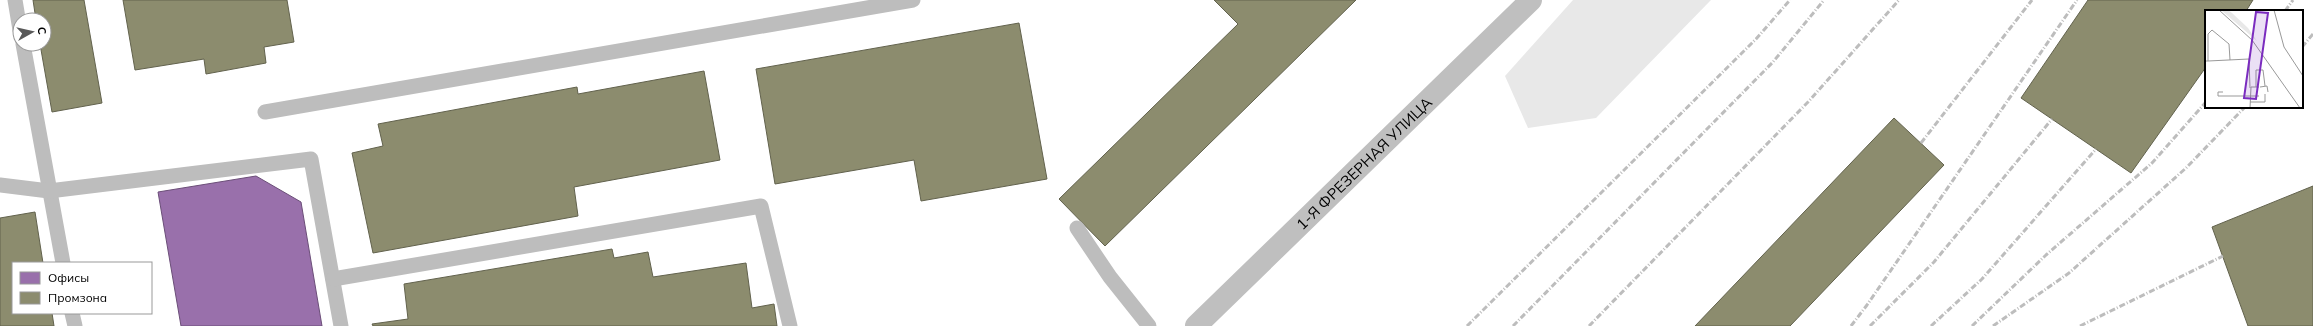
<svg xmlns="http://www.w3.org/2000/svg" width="2313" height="326" viewBox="0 0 2313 326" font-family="Mulish,sans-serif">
  <rect width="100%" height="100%" fill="#fff"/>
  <polygon fill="#e8e8e8" points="1573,0 1711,0 1596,118 1528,128 1505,76"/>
  <polygon fill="#9970ab" stroke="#6b4e78" points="256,176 301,202 322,326 181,326 158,192"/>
  <g fill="#8c8c6e" stroke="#62624d">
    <polygon points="33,0 84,0 102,103 52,112 40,44 44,44 44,20 36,20"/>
    <polygon points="123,0 287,0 294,42 264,47 266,63 206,74 204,59 135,70"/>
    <polygon points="1214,0 1356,0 1105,246 1059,199 1238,24"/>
    <polygon points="2088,0 2253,0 2246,11 2206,11 2206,67 2131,173 2021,98"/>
    <polygon points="1019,23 1047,179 921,201 914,160 775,184 756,69"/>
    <polygon points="704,71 720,160 574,187 578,216 373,253 352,153 383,146 378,124 577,87 578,94"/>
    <polygon points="1894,118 1944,165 1790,326 1695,326"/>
    <polygon points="2313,186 2313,326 2248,326 2212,227"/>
    <polygon points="35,212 43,263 13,263 13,313 52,313 54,326 0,326 0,218"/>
    <polygon points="612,249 614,258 648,252 653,277 746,263 752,308 774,304 777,326 373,326 372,324 408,319 404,284"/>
  </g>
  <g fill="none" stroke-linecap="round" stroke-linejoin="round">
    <g stroke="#bdbdbd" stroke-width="15">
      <polyline points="15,0 20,30"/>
      <polyline points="23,44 63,263"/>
      <polyline points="265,112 913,0"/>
      <polyline points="0,185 49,191 311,159 341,326"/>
      <polyline points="1077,228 1110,277 1149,326"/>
      <polyline points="333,279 761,206 790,326"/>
      <polyline points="72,313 75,326"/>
    </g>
    <path stroke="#bfbfbf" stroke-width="22" id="s1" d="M1196 326 1531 0"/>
    <g stroke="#bdbdbd" stroke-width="3" stroke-dasharray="6 2 1 2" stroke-linecap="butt">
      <polyline points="2285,11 2293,0"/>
      <polyline points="2302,47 2313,34"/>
      <polyline points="1921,143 2032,0"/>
      <polyline points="1467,326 1756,39 1790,0"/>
      <polyline points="1513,326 1773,62 1824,0"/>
      <polyline points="1589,326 1809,101 1899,0"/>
      <polyline points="1851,326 1867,305 2077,0"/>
      <polyline points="1870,326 1934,262 2052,119"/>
      <polyline points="1931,326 1982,279 2096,149"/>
      <polyline points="1972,326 2046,255 2152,163 2206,102"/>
      <polyline points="1993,326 2069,273 2186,168 2245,107"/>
      <polyline points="2080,326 2223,256"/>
    </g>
  </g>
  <g text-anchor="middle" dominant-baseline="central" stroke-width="4" stroke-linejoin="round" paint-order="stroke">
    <g font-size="15" fill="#000" stroke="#fff">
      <text stroke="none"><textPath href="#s1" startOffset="234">1-Я ФРЕЗЕРНАЯ УЛИЦА</textPath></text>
    </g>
  </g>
  <g transform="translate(2205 10)">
    <rect width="98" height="98" fill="#fff"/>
    <path d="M16 0H23L27 3 43 18 52 31Z" fill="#e8e8e8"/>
    <path fill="none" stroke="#999" stroke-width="1" d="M14 0 47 30 95 98M69 0 79 37 98 66M0 51H3V24L7 20 24 34 25 50M3 51 44 49 45 78M51 77V60H58L60 76M55 77 62 76 63 82M18 82H13V86H54M45 92H60V84M45 98 46 77H54"/>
    <path fill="#7b2cbf" fill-opacity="0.15" stroke="#7b2cbf" stroke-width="2" d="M51 2 63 3 51 89 39 88Z"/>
    <rect width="98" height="98" fill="none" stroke="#000" stroke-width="2"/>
  </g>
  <rect x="12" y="262" width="140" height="52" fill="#ffffff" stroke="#999999"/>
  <rect x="20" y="272" width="20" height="12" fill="#9970ab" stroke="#999999"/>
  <text x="48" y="282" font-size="12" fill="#000000">Офисы</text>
  <rect x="20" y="292" width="20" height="12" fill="#8c8c6e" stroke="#999999"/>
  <text x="48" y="302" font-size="12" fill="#000000">Промзона</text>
  <g transform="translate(32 32) rotate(82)"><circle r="19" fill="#ffffff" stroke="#999999"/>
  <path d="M0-3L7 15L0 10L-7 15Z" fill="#595959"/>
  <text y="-6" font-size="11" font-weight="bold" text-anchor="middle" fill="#000000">С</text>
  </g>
</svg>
